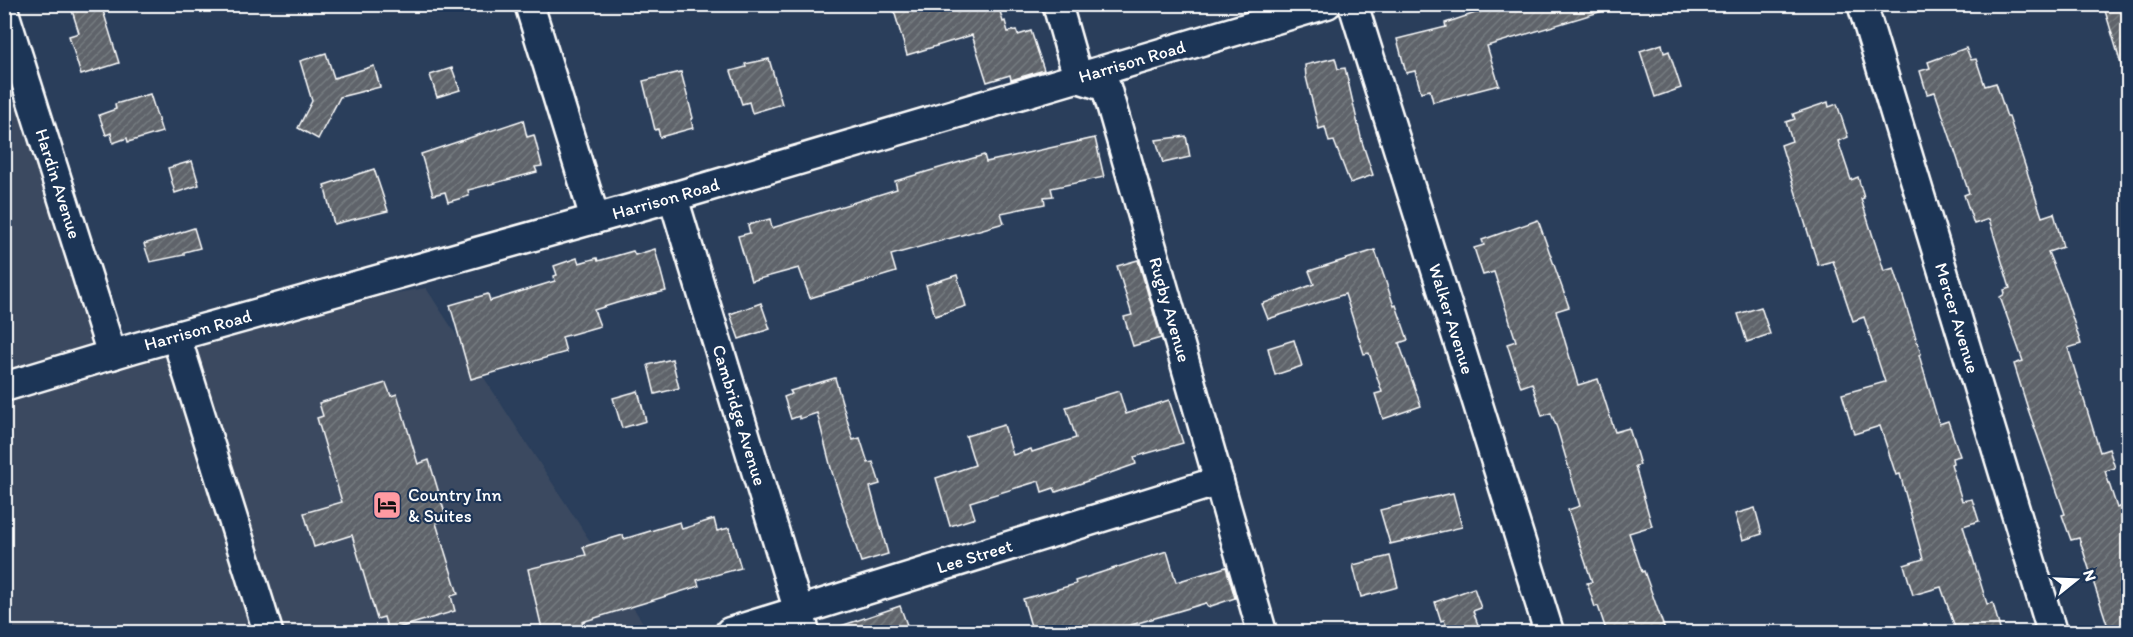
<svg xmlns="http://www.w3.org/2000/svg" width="2133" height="637" viewBox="0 0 2133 637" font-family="Itim,sans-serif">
  <defs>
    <pattern id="building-hatch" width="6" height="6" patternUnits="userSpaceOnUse" patternTransform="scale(1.5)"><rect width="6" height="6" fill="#5e646a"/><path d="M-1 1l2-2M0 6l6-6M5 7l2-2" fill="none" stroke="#767b80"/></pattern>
  </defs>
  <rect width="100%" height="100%" fill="#2a3e5b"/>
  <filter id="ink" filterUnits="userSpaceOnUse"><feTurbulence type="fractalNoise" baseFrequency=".0167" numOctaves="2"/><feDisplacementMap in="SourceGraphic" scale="12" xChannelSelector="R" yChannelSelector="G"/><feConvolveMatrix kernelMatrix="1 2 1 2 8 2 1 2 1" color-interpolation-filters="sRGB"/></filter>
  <g filter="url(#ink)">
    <polygon fill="#3a4960" points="4,24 108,340 426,288 649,632 5,632"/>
    <g fill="url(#building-hatch)" stroke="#fff" stroke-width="1.5">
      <polygon points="70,4 101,4 119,63 81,75 69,36 79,33"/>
      <polygon points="892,4 955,4 957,12 980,4 998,4 1003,22 1005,21 1008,32 1016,30 1018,35 1031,31 1044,70 1011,80 1010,75 987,82 972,35 907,55"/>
      <polygon points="1503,4 1606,4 1606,10 1487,46 1499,85 1433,102 1430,90 1421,92 1415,71 1406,73 1397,39 1446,27 1445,23"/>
      <polygon points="2103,4 2128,4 2128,70 2123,71"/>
      <polygon points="1662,44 1664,53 1669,51 1681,88 1655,97 1640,51"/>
      <polygon points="1966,48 1971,60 1976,59 1985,86 1996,83 2007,117 2009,117 2042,217 2054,213 2063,247 2048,252 2064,292 2081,344 2068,348 2100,452 2109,449 2115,468 2105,471 2117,508 2128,504 2128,633 2110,633 2079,538 2071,540 2062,515 2065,514 2028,409 2014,364 2023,361 2000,297 2005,294 2004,290 2010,288 1989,219 1974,224 1964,195 1969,193 1935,92 1927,94 1920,71 1930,68 1928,62"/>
      <polygon points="326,53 334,78 374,66 380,87 340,97 318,139 298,128 312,101 300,61"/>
      <polygon points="1335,58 1338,69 1345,68 1362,142 1373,175 1350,183 1334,141 1329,142 1325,127 1319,129 1306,77 1305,65"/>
      <polygon points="769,59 782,104 752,113 749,102 742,104 731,71 746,67 745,64"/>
      <polygon points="452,68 460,90 437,97 430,75"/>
      <polygon points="681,72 693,118 691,119 693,128 660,137 658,129 655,130 643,81"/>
      <polygon points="150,94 162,132 128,142 127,138 113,143 111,133 106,135 99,115 116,109 115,104"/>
      <polygon points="1828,102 1829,107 1837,104 1848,137 1838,141 1851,180 1858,177 1864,198 1861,199 1884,271 1894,268 1921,354 1919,355 1939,424 1948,421 1960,456 1952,458 1953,463 1951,464 1962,501 1972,499 1979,521 1963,526 1987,604 1993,603 2001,633 1957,633 1941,587 1913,595 1904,565 1923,559 1900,474 1896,475 1880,426 1854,434 1842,394 1885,382 1864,317 1853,321 1833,261 1818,265 1781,145 1792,141 1786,122 1795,119 1793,114"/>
      <polygon points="523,120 527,137 534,135 542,166 535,167 537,172 468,190 469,196 448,202 445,192 433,195 421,154"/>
      <polygon points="1186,136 1190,157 1163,163 1156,140"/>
      <polygon points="1095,138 1104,177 1051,188 1053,196 1044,197 1045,204 1001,213 1004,223 891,255 896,272 810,298 799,268 751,281 738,236 750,233 748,225 770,219 772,228 897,189 895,181 984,155 986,162"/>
      <polygon points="192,161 199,185 175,193 168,168"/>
      <polygon points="374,169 388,211 334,224 324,185"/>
      <polygon points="1538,220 1569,307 1556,311 1578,385 1598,379 1615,432 1629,428 1640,465 1635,466 1652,526 1629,533 1642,572 1644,571 1666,633 1607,633 1598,606 1595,607 1587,583 1592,582 1568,510 1580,506 1557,428 1551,413 1542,416 1532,383 1521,387 1507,344 1516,341 1494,272 1483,275 1474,248 1484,245 1482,240"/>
      <polygon points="194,228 200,248 184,252 184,255 150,262 144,244"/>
      <polygon points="655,249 666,291 620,302 594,310 600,326 562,337 566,352 471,379 450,305 488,294 490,301 555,281 554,276 557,275 554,266 577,258 579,263 597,258 598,261 633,251 635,255"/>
      <polygon points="1375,250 1394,306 1396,305 1408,340 1399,343 1421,406 1383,419 1375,394 1382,392 1369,353 1364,354 1345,294 1268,319 1262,304 1314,284 1309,271"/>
      <polygon points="1138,260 1161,338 1133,346 1124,317 1132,315 1117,266"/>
      <polygon points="957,275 966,306 935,316 926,285"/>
      <polygon points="761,303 770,329 739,339 730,314"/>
      <polygon points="1761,307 1770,334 1747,342 1738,314"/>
      <polygon points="1294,340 1302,366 1275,375 1268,348"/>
      <polygon points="672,359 679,388 655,394 648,365"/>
      <polygon points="835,378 853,440 860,438 868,463 873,462 880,484 870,487 888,554 861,562 832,472 817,413 799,419 799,416 791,419 784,397 792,394 790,391"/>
      <polygon points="386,383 391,396 397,394 418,464 429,460 447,520 436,523 458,594 451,596 455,611 388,631 384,617 377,619 352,535 314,547 304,513 342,502 317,418 323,416 319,403"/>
      <polygon points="638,391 646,421 622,428 613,398"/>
      <polygon points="1119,391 1126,414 1169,400 1183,443 1134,457 1136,464 1056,492 1054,488 1042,492 1039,481 970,502 975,518 950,526 936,478 975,465 966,436 1004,425 1013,455 1031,449 1032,452 1076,438 1066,407"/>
      <polygon points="1453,493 1462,527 1390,544 1380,510"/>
      <polygon points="1755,508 1762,534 1743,540 1735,514"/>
      <polygon points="714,519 717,531 729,528 741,568 697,580 699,586 582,622 585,633 543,633 528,569 586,555 583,547 623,535 624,539 680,522 682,529"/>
      <polygon points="1167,551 1176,582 1226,567 1235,598 1208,607 1206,603 1121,628 1123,633 1033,633 1023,599 1076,584 1075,581"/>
      <polygon points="1390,556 1398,587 1361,597 1353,565"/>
      <polygon points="1474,588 1481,608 1473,611 1481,633 1448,633 1444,620 1441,621 1435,602"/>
      <polygon points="900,606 910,633 832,633 832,629"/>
    </g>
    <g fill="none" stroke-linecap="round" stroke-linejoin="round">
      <g stroke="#fff" stroke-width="33">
        <g id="street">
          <polyline points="529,4 595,219"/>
          <path id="s1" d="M1057 4 1078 78 1106 87 1262 632"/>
          <path id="s2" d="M1353 4 1549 632"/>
          <path id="s3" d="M1862 4 2052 632"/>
          <path id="s4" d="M4 12 112 355"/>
          <path id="s5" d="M673 197 805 632"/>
          <polyline points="176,336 268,632"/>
          <path id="s6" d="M4 387 134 348 673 197 1327 4"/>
          <path id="s7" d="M730 632 1219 481"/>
        </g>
      </g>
      <use href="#street" stroke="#1d3557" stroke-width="28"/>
    </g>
  </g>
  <defs>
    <g id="hotel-square" transform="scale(1.5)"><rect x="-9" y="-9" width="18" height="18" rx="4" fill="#ff9aa2" stroke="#1d3557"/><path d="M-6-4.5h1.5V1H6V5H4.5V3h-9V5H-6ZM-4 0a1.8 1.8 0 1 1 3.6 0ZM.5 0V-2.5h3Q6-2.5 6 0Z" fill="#111"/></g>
  </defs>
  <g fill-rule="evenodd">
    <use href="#hotel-square" x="387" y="505"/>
  </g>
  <g text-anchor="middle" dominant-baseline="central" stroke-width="4.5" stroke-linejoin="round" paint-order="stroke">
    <g font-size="18" fill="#fff" stroke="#1d3557">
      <text stroke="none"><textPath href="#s6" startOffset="1174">Harrison Road</textPath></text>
      <text stroke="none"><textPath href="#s4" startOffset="180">Hardin Avenue</textPath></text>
      <text stroke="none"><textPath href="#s6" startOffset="688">Harrison Road</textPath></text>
      <text stroke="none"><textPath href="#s1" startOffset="338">Rugby Avenue</textPath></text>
      <text stroke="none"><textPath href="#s2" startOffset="330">Walker Avenue</textPath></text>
      <text stroke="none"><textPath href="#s3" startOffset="328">Mercer Avenue</textPath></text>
      <text stroke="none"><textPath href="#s6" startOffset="202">Harrison Road</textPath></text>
      <text stroke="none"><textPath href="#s5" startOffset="228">Cambridge Avenue</textPath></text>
      <text stroke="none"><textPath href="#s7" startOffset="256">Lee Street</textPath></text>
    </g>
    <g font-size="18" fill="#fff" stroke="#1d3557" text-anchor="start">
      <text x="408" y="495">Country Inn<tspan x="408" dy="21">&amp; Suites</tspan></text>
    </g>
  </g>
  <rect width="2133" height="637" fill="none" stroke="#1d3557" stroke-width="24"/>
  <rect x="12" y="12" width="2109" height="613" fill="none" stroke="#fff" stroke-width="2" filter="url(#ink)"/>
  <g transform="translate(2076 580) rotate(72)" stroke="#1d3557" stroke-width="4.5" paint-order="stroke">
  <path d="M0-4.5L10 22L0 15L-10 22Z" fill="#ffffff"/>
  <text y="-9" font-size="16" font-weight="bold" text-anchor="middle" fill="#ffffff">N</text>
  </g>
</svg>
